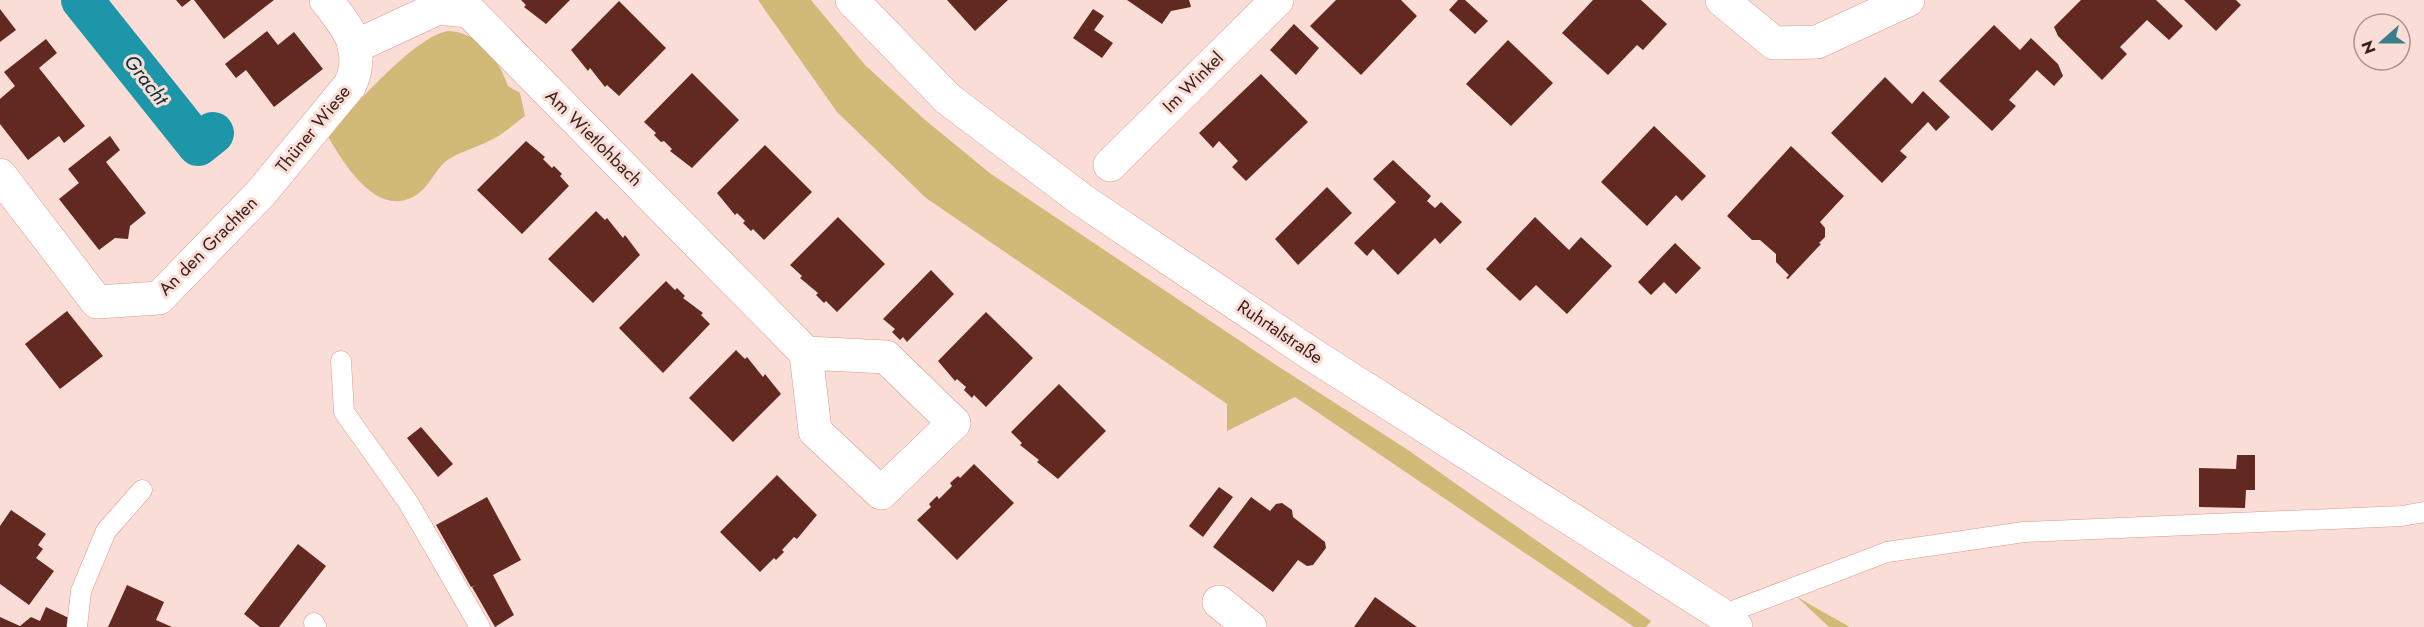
<svg xmlns="http://www.w3.org/2000/svg" width="2424" height="627" viewBox="0 0 2424 627" font-family="Jost,sans-serif">
  <rect width="100%" height="100%" fill="#faddd7"/>
  <g fill="#d1ba78">
    <polygon points="758,0 811,0 865,65 924,119 991,174 1273,363 1408,450 1651,621 1646,627 1634,627 1295,397 1227,431 1227,404 926,198 837,112"/>
    <path d="M448 31C479 32 499 60 508 86L520 93 525 116C515 123 506 132 495 138 481 146 464 150 449 159 437 166 431 184 419 193 379 223 344 164 327 135 354 108 413 37 448 31Z"/>
    <polygon points="1797,597 1848,626 1849,627 1829,627"/>
  </g>
  <g fill="none" stroke-linecap="round" stroke-linejoin="round">
    <polyline stroke="#1e96a9" stroke-width="42" points="82,0 198,145 213,133"/>
  </g>
  <g fill="#622920">
    <polygon points="176,0 191,0 182,7"/>
    <polygon points="194,0 274,0 224,39"/>
    <polygon points="521,0 570,0 546,24 524,7 526,5"/>
    <polygon points="947,0 1008,0 975,31"/>
    <polygon points="1127,0 1189,0 1191,7 1171,11 1162,24"/>
    <polygon points="1336,0 1401,0 1417,16 1361,75 1310,26"/>
    <polygon points="1458,0 1465,0 1488,21 1475,34 1449,10"/>
    <polygon points="1593,0 1641,0 1667,24 1643,50 1637,45 1608,75 1562,33"/>
    <polygon points="2081,0 2156,0 2183,26 2169,40 2147,20 2120,47 2127,54 2102,80 2058,36 2054,27"/>
    <polygon points="2184,0 2236,0 2241,5 2216,31"/>
    <polygon points="619,1 666,48 619,96 607,85 605,87 590,68 588,71 571,50"/>
    <polygon points="0,9 16,30 0,42"/>
    <polygon points="1093,9 1104,16 1094,30 1113,43 1102,58 1073,38"/>
    <polygon points="1294,24 1319,48 1296,75 1270,50"/>
    <polygon points="1994,25 2020,50 2031,38 2058,64 2063,76 2054,86 2037,70 2009,100 2016,106 1992,131 1939,81"/>
    <polygon points="267,31 278,45 294,32 323,69 274,107 246,70 236,78 225,64"/>
    <polygon points="46,39 57,53 39,68 85,126 64,143 59,136 28,160 0,124 0,99 15,86 4,72"/>
    <polygon points="1508,40 1553,83 1511,126 1466,84"/>
    <polygon points="692,73 739,120 692,168 670,151 672,149 664,141 661,142 654,135 656,133 644,122"/>
    <polygon points="1261,74 1308,122 1246,181 1232,167 1238,161 1219,141 1213,148 1199,133"/>
    <polygon points="1885,77 1912,104 1923,91 1950,117 1936,131 1928,122 1900,151 1907,157 1882,183 1831,133"/>
    <polygon points="1654,126 1706,176 1682,201 1676,195 1647,226 1601,182"/>
    <polygon points="110,136 120,150 106,162 146,213 130,226 128,239 115,238 99,250 59,199 79,183 68,169"/>
    <polygon points="526,141 545,157 543,159 552,168 554,166 562,174 560,176 569,186 522,234 477,190"/>
    <polygon points="765,145 812,192 764,240 753,229 751,231 743,223 745,221 737,213 735,215 717,193"/>
    <polygon points="1791,146 1844,196 1820,222 1825,228 1825,237 1819,243 1821,244 1788,279 1786,278 1789,275 1776,262 1776,254 1760,240 1752,240 1727,216"/>
    <polygon points="1393,160 1431,196 1427,201 1435,208 1441,202 1462,222 1440,244 1435,238 1398,275 1373,249 1367,256 1354,243 1396,202 1373,179"/>
    <polygon points="1327,187 1352,213 1298,265 1275,239"/>
    <polygon points="596,211 605,220 607,218 623,238 625,235 640,255 593,303 548,259"/>
    <polygon points="838,217 885,264 837,312 826,301 824,303 816,295 818,293 800,278 802,276 790,265"/>
    <polygon points="1535,217 1569,250 1581,237 1612,266 1567,314 1536,285 1520,301 1486,269"/>
    <polygon points="1675,243 1701,268 1676,294 1664,282 1651,295 1638,282"/>
    <polygon points="931,270 954,294 907,342 903,337 900,340 892,332 895,329 883,319"/>
    <polygon points="666,281 675,290 677,288 685,296 683,298 703,313 701,315 710,324 663,373 619,328"/>
    <polygon points="67,311 103,356 60,389 25,344"/>
    <polygon points="986,312 1033,358 986,407 974,395 972,398 964,390 966,387 957,379 955,381 938,361"/>
    <polygon points="736,350 745,359 747,357 763,377 765,374 781,394 733,442 689,398"/>
    <polygon points="1059,384 1106,431 1058,479 1037,462 1039,460 1020,445 1022,443 1011,432"/>
    <polygon points="421,427 453,464 438,477 407,438"/>
    <polygon points="2237,455 2255,455 2255,490 2246,490 2245,508 2199,507 2199,468 2236,469"/>
    <polygon points="974,464 1014,503 957,560 917,520 931,507 929,504 937,496 939,499 952,486 950,483 958,476 960,478"/>
    <polygon points="777,475 817,515 797,539 794,537 782,550 784,552 776,560 774,558 760,572 720,532"/>
    <polygon points="1219,487 1233,497 1203,537 1189,526"/>
    <polygon points="487,497 521,560 493,575 514,615 495,627 472,587 477,585 471,587 436,525"/>
    <polygon points="1251,497 1270,511 1276,504 1282,503 1292,510 1293,517 1325,542 1326,548 1313,565 1307,566 1298,560 1273,592 1213,547"/>
    <polygon points="11,510 46,534 38,545 43,549 36,558 54,571 29,605 0,584 0,526"/>
    <polygon points="298,544 326,566 279,627 260,627 244,614"/>
    <polygon points="127,585 164,602 156,620 172,627 108,627"/>
    <polygon points="1375,597 1417,627 1354,627"/>
    <polygon points="46,607 73,620 70,627 0,627 0,617 20,626 31,617 40,621"/>
  </g>
  <g fill="none" stroke-linecap="round" stroke-linejoin="round">
    <g stroke="#de998c" stroke-width="21">
      <g id="service">
        <polyline points="341,361 344,412 408,502 480,627"/>
        <polyline points="1722,615 1887,552 2024,532 2402,516 2424,512"/>
        <polyline points="314,623 316,627"/>
        <polyline points="77,627 81,591 106,531 142,490"/>
      </g>
    </g>
    <g stroke="#de998c" stroke-width="34">
      <g id="minor">
        <polyline points="1722,0 1774,43 1817,42 1908,0"/>
        <polyline points="354,47 438,8 469,11 806,353 815,431 881,493 954,423 886,357 806,353"/>
        <polyline points="1110,165 1277,0"/>
        <path d="M0 175 97 302 159 298 261 193 350 85C366 48 348 28 326 0"/>
        <polyline points="1219,602 1250,627"/>
      </g>
    </g>
    <g stroke="#de998c" stroke-width="34">
      <polyline id="secondary" points="852,0 948,99 1082,200 1316,357 1722,615 1736,627"/>
    </g>
    <use href="#service" stroke="#fff" stroke-width="20"/>
    <use href="#minor" stroke="#fff" stroke-width="33"/>
    <use href="#secondary" stroke="#fff" stroke-width="33"/>
  </g>
  <g text-anchor="middle" dominant-baseline="central" stroke-width="6" stroke-linejoin="round" paint-order="stroke">
    <g font-size="18" fill="#391e19" stroke="#faddd7">
      <text transform="translate(1193 82) rotate(-45)">Im Winkel</text>
      <text transform="translate(313 129) rotate(-51)">Thüner Wiese</text>
      <text transform="translate(594 138) rotate(45)">Am Wietlohbach</text>
      <text transform="translate(208 246) rotate(-45)">An den Grachten</text>
      <text transform="translate(1280 332) rotate(34)">Ruhrtalstraße</text>
    </g>
    <g font-size="20" font-style="italic" fill="#00333b" stroke="#faddd7">
      <text transform="translate(146 80) rotate(52)">Gracht</text>
    </g>
  </g>
  <g transform="translate(2382 42) rotate(249)"><circle r="28" fill="#faddd7" stroke="#ad918b" stroke-width="1.5"/>
  <path d="M0-4.5L10 22L0 15L-10 22Z" fill="#397f8b"/>
  <text y="-9" font-size="16" font-weight="bold" text-anchor="middle" fill="#391e19">N</text>
  </g>
</svg>
